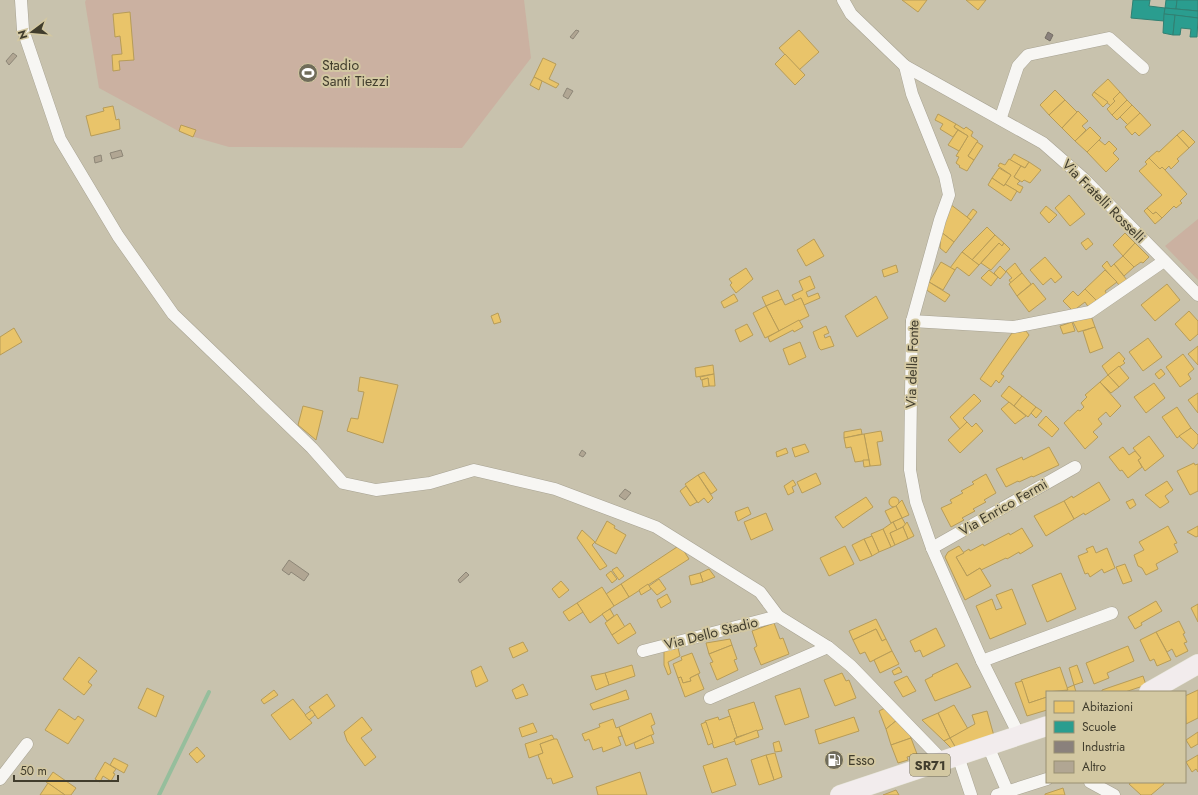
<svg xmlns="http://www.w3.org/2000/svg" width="1198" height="795" viewBox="0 0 1198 795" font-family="Jost,sans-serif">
  <rect width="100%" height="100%" fill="#c8c2ad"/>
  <g fill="#cbb1a1">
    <polygon points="86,0 524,0 531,58 462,148 229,147 184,134 99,88 85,2"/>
    <polygon points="1198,219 1198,280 1165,246"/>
  </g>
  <g fill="#e9c46a" stroke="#b79c58">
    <polygon points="902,0 927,0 918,12"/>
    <polygon points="966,0 986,0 978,10"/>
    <polygon points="130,12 134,60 119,61 120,70 113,71 112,55 122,54 120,36 115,37 113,14"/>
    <polygon points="799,30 819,52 799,70 779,48"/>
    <polygon points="785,54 805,75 795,85 775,64"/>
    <polygon points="543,58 556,64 549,79 559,84 556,88 534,77"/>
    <polygon points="534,77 542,81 539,90 530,85"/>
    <polygon points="1108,79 1120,92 1113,99 1115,101 1111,106 1094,92"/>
    <polygon points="1055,90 1065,100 1049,115 1040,105"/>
    <polygon points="1094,92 1108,102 1103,107 1092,95"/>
    <polygon points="1120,92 1127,100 1112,115 1107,109 1115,101 1113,99"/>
    <polygon points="1065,100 1077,112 1062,128 1049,115"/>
    <polygon points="1127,100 1132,105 1117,120 1112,115"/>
    <polygon points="1132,105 1140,113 1128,125 1120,117"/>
    <polygon points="113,106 116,120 119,119 120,129 91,136 86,116 104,111 103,108"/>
    <polygon points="1078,111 1088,121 1082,126 1086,130 1075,141 1062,128"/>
    <polygon points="1140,113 1151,125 1139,136 1135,132 1132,135 1125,127"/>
    <polygon points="938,114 956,124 954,127 958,130 953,137 940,129 943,124 935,120"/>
    <polygon points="956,124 964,129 966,127 973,132 971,136 978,141 968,156 974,160 967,171 959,167 960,166 956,163 959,157 956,156 968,136 954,127"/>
    <polygon points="181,125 196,130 193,137 179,131"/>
    <polygon points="1090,127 1101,138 1087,152 1075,141"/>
    <polygon points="958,130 968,136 959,151 948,145"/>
    <polygon points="1183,130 1195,142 1189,148 1177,135"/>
    <polygon points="1177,135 1189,148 1177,159 1179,161 1171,169 1169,166 1165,170 1162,167 1160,169 1149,158 1157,151 1159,152"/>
    <polygon points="1099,140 1105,145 1109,141 1117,149 1113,153 1119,159 1106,172 1087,152"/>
    <polygon points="977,142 983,146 974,160 968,156"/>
    <polygon points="1014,154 1029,162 1025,168 1010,160"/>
    <polygon points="1149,158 1160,169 1162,167 1165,170 1187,194 1180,201 1182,203 1176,208 1174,206 1162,218 1156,212 1153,214 1147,208 1162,195 1139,171 1147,164 1145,162"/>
    <polygon points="1009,159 1021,166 1014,177 1020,181 1017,184 1023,187 1020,193 1005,184 1011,175 998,166 1000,163 1005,165"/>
    <polygon points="1029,162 1041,170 1030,183 1024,180 1022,182 1014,177 1021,166 1025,168"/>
    <polygon points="999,168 1011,175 1004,186 992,178"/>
    <polygon points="992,178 1004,186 1005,184 1017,191 1011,201 988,185"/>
    <polygon points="1069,195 1085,214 1070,226 1055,208"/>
    <polygon points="950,204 971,220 954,242 941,232"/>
    <polygon points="1046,206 1057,215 1049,223 1040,213"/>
    <polygon points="1147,208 1153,214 1156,212 1162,218 1155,224 1144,211"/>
    <polygon points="973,209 977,212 971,220 967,217"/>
    <polygon points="987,227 995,235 972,260 962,252"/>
    <polygon points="941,232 954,242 946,253 940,248"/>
    <polygon points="1125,233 1135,243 1123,256 1113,245"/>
    <polygon points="995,235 1004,243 1002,246 999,243 979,265 972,260"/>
    <polygon points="1088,238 1093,244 1086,250 1081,243"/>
    <polygon points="814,239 824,256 806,266 797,250"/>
    <polygon points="999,243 1002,246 1004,243 1010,249 991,270 981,263"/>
    <polygon points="1135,243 1149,257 1143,263 1141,262 1134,267 1123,256"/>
    <polygon points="962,252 979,265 969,276 957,267 955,270 950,268"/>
    <polygon points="1123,256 1134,267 1124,276 1114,264"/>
    <polygon points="1045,257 1062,277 1055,283 1051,278 1043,285 1030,270"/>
    <polygon points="1107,261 1111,267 1114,264 1127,280 1120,286 1102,266"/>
    <polygon points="941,262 955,270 943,290 929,282"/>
    <polygon points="1015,263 1022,273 1011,283 1009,280 1012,278 1006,271"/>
    <polygon points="896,265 898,272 884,277 882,270"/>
    <polygon points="1000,266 1006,272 1000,279 994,273"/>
    <polygon points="746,268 753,279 736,293 730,285 732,283 729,279"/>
    <polygon points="989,270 998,277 991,286 981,278"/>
    <polygon points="1105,270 1117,282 1105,291 1108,296 1099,304 1085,289"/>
    <polygon points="1022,273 1031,284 1017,296 1009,284"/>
    <polygon points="810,276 815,288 806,292 808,297 818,293 820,298 804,305 801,298 795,301 792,295 803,290 799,281"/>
    <polygon points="929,282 950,295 945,302 925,289"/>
    <polygon points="1033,283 1046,299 1029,312 1017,296"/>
    <polygon points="1167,284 1180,300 1155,321 1141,305"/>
    <polygon points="1085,289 1097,301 1089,308 1085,302 1073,311 1063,301 1073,291 1078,296"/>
    <polygon points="778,290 782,299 766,306 762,297"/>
    <polygon points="734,294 738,301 724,308 721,302"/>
    <polygon points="876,296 888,318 857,337 845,316"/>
    <polygon points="801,298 809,316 779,331 766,306 782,299 785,305"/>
    <polygon points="766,306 779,331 765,338 753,313"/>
    <polygon points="1189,311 1198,321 1198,334 1190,341 1175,324"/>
    <polygon points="498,313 501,322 494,324 491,316"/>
    <polygon points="1091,316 1095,327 1078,332 1073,322"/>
    <polygon points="799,320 803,327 794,332 793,330 770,342 768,337"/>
    <polygon points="1072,322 1075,331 1063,334 1060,326"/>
    <polygon points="747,324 753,335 740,342 735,330"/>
    <polygon points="826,326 829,333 824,335 825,338 830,336 834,346 821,350 819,348 813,332"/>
    <polygon points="1095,327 1103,348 1090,353 1083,331"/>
    <polygon points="14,328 22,342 0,355 0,337"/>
    <polygon points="1026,331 1029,335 1001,374 1004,376 999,383 996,380 991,387 980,379 1012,333"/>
    <polygon points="1148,338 1162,357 1143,371 1129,352"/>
    <polygon points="800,342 806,357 789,365 783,349"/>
    <polygon points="1198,346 1198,365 1188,354"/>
    <polygon points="1119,352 1125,359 1123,361 1125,363 1108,375 1102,366"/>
    <polygon points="1183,354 1194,369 1188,374 1191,379 1180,387 1166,367"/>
    <polygon points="713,365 714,374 696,377 695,368"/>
    <polygon points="1119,366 1129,378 1119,387 1108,375"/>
    <polygon points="1161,369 1165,374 1159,379 1155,374"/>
    <polygon points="714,374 715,386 709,386 708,378 701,380 700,377"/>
    <polygon points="1108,375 1119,387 1111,393 1100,382"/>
    <polygon points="360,377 398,385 383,443 347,431 351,418 358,419 364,392 358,391"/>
    <polygon points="708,378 709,386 703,387 702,380"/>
    <polygon points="1100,382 1121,406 1110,417 1106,412 1098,419 1102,424 1093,432 1098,437 1085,449 1064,423 1078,410 1080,411 1084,407 1081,403 1087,397 1085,395"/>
    <polygon points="1154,383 1165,398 1146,413 1134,397"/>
    <polygon points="1009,386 1022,396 1014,406 1001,396"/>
    <polygon points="1198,393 1198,413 1188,400"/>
    <polygon points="974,394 981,401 963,418 967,422 960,429 950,417"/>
    <polygon points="1022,396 1036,407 1028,417 1014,406"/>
    <polygon points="1009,402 1026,416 1015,424 1001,409"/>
    <polygon points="303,406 323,411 316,440 298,425"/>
    <polygon points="1036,407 1042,411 1036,418 1031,413"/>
    <polygon points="1177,407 1191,428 1177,438 1162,417"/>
    <polygon points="1046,416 1059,429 1052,437 1038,425"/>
    <polygon points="967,422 972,427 976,423 983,431 960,453 948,440"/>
    <polygon points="1191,428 1198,435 1198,443 1193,449 1179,436"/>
    <polygon points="861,429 862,434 844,438 844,432"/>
    <polygon points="881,431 883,441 877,442 881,465 870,466 864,434"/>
    <polygon points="864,434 869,460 855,462 851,447 846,448 844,438"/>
    <polygon points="1149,436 1164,456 1145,471 1138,460 1141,458 1133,448"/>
    <polygon points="805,444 809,452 795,457 792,448"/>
    <polygon points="1049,447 1059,465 1033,477 1032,476 1019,482 1018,481 1006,487 996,469 1022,457 1023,460"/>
    <polygon points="1123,447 1129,455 1135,451 1141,458 1138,460 1142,467 1128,478 1122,470 1120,471 1109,457"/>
    <polygon points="786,448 788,453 777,457 776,452"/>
    <polygon points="863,460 869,460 870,466 864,467"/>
    <polygon points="1194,463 1195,465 1198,464 1198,491 1190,495 1177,471"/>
    <polygon points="704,472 717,490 711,494 698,475"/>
    <polygon points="816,473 821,484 802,493 797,482"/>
    <polygon points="986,474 996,493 984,500 986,502 973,509 975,511 962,518 964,520 951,527 941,508 952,503 950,500 963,493 961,491 974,484 972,482"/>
    <polygon points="698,475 713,498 708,503 704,498 698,503 685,484"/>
    <polygon points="793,480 796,485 792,487 794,492 788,495 784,486"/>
    <polygon points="1167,481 1173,490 1165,496 1169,502 1160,508 1145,495"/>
    <polygon points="1099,482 1110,500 1085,515 1084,513 1074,519 1064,501 1072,496 1073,498"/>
    <polygon points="686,486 697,502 690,506 680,491"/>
    <circle cx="894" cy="502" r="5"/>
    <polygon points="866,497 873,507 843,528 835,517"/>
    <polygon points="1133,499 1136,505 1130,509 1126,502"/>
    <polygon points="902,500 909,515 902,518 896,506"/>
    <polygon points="1064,501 1074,519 1046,536 1034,516"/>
    <polygon points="896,506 902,518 891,523 885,511"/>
    <polygon points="748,507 751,514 738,521 735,512"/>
    <polygon points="766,513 773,530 751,540 744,522"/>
    <polygon points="902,518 906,525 897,530 893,522"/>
    <polygon points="607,521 615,526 614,528 626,535 616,554 595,543"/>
    <polygon points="893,522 897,530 890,533 895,545 891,547 883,529"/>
    <polygon points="907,522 914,536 908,539 903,527"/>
    <polygon points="1168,526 1177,543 1174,544 1178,552 1156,564 1158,569 1146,575 1142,568 1138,566 1134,555 1144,550 1139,542"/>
    <polygon points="1198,526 1198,536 1196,537 1187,532"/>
    <polygon points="903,527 908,539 895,545 890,533"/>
    <polygon points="1022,528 1033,546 1020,554 1019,552 1007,559 1006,558 981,570 980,568 967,576 956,557 969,549 970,551 983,544 984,546 1009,533 1010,535"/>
    <polygon points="883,529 891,547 879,552 871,534"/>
    <polygon points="582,530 595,542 592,545 607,566 600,570 577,538"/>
    <polygon points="872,536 879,552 872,556 864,539"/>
    <polygon points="864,539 872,556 860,561 852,545"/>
    <polygon points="680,545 689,559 629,597 621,584"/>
    <polygon points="845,546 854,564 829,576 820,558"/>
    <polygon points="959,546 964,553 956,557 967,576 980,568 991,586 965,600 945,557 948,552"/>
    <polygon points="1093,546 1096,553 1107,548 1115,568 1104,573 1102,569 1090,577 1088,573 1085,574 1078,556 1088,552 1086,549"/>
    <polygon points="1125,564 1132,581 1123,584 1116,567"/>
    <polygon points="617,567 624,576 619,580 612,570"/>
    <polygon points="709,569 715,577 703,582 700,573"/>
    <polygon points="611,571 617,579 612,583 606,575"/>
    <polygon points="700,573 703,582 691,585 689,576"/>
    <polygon points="1061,573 1076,609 1047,622 1032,585"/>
    <polygon points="659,579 666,589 657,595 649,586"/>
    <polygon points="561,581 569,590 559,598 552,589"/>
    <polygon points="621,584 629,597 614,606 606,594"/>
    <polygon points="648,584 651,589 641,595 639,590"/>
    <polygon points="602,587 614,606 590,623 577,603"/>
    <polygon points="1012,589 1026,624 990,639 976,606 992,599 996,610 1002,608 996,595"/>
    <polygon points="667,594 671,602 661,608 657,600"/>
    <polygon points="1156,601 1162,611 1141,623 1142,625 1135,629 1128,617"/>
    <polygon points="577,603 583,612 569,621 563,612"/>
    <polygon points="1198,604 1198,622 1191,608"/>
    <polygon points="610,609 614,616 607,621 602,614"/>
    <polygon points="617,614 625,627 612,635 605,623"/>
    <polygon points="876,619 886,639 882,641 876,629 853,640 849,631"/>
    <polygon points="1179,621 1185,633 1183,634 1187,642 1184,643 1188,651 1176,657 1172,649 1167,652 1156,632"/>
    <polygon points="630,623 636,633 618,644 612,635"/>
    <polygon points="774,623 780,639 783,638 789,654 761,665 754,648 757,646 752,631"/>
    <polygon points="936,628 945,646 923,657 920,650 915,652 910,641"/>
    <polygon points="876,629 882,641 886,639 892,651 870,662 865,652 860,654 853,640"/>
    <polygon points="1156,632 1171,660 1157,666 1154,659 1150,661 1140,640"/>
    <polygon points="730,639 732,645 709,654 706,643"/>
    <polygon points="523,642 528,651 513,658 509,648"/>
    <polygon points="732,645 737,659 734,660 738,670 717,680 710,663 713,662 709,654"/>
    <polygon points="1128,646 1134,661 1107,673 1109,678 1094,684 1086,663"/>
    <polygon points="678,648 680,656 668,662 671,673 668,675 664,665 664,651"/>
    <polygon points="892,651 899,664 880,673 874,660"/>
    <polygon points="692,653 700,673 690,678 691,681 683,683 681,677 678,678 673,664 682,660 681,657"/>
    <polygon points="79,657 97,671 88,682 92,685 84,695 63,679"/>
    <polygon points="957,663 971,687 935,701 925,680 933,676 932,675"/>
    <polygon points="632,665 635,676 609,685 605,673"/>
    <polygon points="1077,665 1083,682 1074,685 1069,668"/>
    <polygon points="481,666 488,681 476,687 471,671"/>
    <polygon points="899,667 902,672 894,675 892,671"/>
    <polygon points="1060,667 1068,690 1047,692 1047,697 1029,703 1021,680"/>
    <polygon points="605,673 609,685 596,690 591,676"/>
    <polygon points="842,673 846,681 849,680 856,698 835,706 824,680"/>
    <polygon points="698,674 704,689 685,697 678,678 681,677 683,683 691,681 690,678"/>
    <polygon points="907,676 916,691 903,697 894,682"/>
    <polygon points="1143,676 1146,685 1125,692 1102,692 1102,690"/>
    <polygon points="1022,681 1029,703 1047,697 1047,710 1027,716 1015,683"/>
    <polygon points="523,684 528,695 516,699 512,690"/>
    <polygon points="1074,685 1076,692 1062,692 1068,690 1067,688"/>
    <polygon points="147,688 164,696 156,717 138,708"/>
    <polygon points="800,688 809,717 785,725 775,696"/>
    <polygon points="274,690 278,695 264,704 261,700"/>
    <polygon points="626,690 629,699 593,710 590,704"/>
    <polygon points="1198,690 1198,718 1186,724 1185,696"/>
    <polygon points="327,694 335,706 318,719 309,707"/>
    <polygon points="293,699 312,723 290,740 271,715"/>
    <polygon points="754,702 763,729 737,737 728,710"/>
    <polygon points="954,705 968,729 950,738 938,713"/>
    <polygon points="885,708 897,720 886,729 879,711"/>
    <polygon points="59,709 75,720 78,716 84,720 68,744 45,730"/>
    <polygon points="312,710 315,715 309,720 305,715"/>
    <polygon points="987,711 994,736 957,750 950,738 975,724 972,715"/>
    <polygon points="651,713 655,724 651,726 654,734 626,746 619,727"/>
    <polygon points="938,713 950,738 944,741 922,720"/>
    <polygon points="730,716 737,737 734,739 735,741 714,748 705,721 718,717 719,720"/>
    <polygon points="362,717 372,730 361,738 376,757 365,766 347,741 344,732"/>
    <polygon points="854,717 859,731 819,744 815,730"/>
    <polygon points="613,719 616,728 619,727 622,736 618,737 621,745 603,752 602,747 593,750 589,739 585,741 582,734 600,727 599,724"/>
    <polygon points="897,720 909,732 911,738 891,745 886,729"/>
    <polygon points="706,722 713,743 708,745 701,724"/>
    <polygon points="533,723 537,732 522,737 519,728"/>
    <polygon points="757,730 759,737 736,745 734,739"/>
    <polygon points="1198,732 1198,744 1191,748 1186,740"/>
    <polygon points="552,735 554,739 540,744 543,753 529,758 525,744"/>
    <polygon points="651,735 654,743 636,749 634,743"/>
    <polygon points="911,738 917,754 907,757 908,760 898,763 891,745"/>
    <polygon points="950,738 957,750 954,751 944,741"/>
    <polygon points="554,739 557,739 573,777 553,784 551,778 547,779 538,755 543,753 540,744"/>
    <polygon points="779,741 782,751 775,752 773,743"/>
    <polygon points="197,747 205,756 197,763 189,754"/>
    <polygon points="775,753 782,777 774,780 766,755"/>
    <polygon points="766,755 774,780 759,785 751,760"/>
    <polygon points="1198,755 1198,772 1196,769 1192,772 1186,762"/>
    <polygon points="114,758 128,765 124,773 110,765"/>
    <polygon points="727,758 736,785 712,793 703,766"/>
    <polygon points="105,762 116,769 113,773 115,774 111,781 103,776 100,782 95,779"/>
    <polygon points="53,772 76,788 71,795 65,795 46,782"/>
    <polygon points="640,772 647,795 598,795 596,787"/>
    <polygon points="1132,782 1163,782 1164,784 1151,795 1141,795 1129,784"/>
    <polygon points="48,783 65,795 40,795"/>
    <polygon points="1063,788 1065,795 1045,795 1045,794"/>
    <polygon points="896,790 899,795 883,795"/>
  </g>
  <g fill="#2a9d8f" stroke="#318072">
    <polygon points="1133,0 1150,0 1149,6 1165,8 1164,21 1131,18"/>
    <polygon points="1166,0 1177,0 1176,9 1165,8"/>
    <polygon points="1177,0 1198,0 1198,11 1176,9"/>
    <polygon points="1165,8 1198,11 1198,18 1164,14"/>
    <polygon points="1164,14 1175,15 1173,35 1163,33"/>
    <polygon points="1175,15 1198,18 1197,37 1190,37 1191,29 1181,28 1180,35 1173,35"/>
  </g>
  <polygon fill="#8a817c" stroke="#746d64" points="1048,32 1053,35 1050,41 1045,38"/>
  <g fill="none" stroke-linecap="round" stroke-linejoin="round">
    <polyline stroke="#96be9c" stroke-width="4" points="159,795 209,692"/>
  </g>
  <g fill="#b1a693" stroke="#8d8677">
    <polygon points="576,30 579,31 573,39 570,37"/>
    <polygon points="13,53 17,56 9,65 6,61"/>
    <polygon points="567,88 573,91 568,99 563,96"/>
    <polygon points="121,150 123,156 112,159 110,153"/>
    <polygon points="101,155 102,161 95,163 94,157"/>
    <polygon points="582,450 586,453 583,457 579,455"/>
    <polygon points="625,489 631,493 625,500 619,496"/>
    <polygon points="289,560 309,574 304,581 291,572 289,575 282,570"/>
    <polygon points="466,572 469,575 460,583 458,580"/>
  </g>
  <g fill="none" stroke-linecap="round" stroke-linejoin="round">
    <g stroke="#a7a292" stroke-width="13">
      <g id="street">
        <polyline points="21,0 23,30 60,139 118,236 173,314 312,448 343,483 376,490 430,483 474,470 555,489 656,527 760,592 778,616 828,647 851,666 943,761"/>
        <polyline points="843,0 851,14 905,66 1043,143 1084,179 1198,295"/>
        <polyline points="905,66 912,94 945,176 949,195 940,220 912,321 910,470 916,502 932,548 982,661 1019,735"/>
        <polyline points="1001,117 1018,66 1028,55 1109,38 1143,68"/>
        <polyline points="912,321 1014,327 1090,312 1164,261"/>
        <polyline points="932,548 1075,467"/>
        <polyline points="643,651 778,616"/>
        <polyline points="982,661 1112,613"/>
        <polyline points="710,698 828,647"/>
        <polyline points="988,746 1009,795"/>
        <polyline points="958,756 971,795"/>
        <polyline points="0,779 27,744"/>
        <polyline points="1090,782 1114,795"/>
        <polyline points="997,795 1047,779"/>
      </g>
    </g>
    <g stroke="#e6e4da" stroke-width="20">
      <g id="primary">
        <polyline points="1149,692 1198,664"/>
        <polyline points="840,795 1047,726"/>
      </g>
    </g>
    <use href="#street" stroke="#f7f6f3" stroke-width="12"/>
    <use href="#primary" stroke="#f2eced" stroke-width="19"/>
  </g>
  <defs>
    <g id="stadium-disc" transform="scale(1)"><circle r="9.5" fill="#706c5a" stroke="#d3c8a2"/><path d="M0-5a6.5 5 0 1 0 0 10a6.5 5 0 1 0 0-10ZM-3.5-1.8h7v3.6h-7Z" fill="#fff"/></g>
    <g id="fuel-disc" transform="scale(1)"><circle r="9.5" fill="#706c5a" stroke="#d3c8a2"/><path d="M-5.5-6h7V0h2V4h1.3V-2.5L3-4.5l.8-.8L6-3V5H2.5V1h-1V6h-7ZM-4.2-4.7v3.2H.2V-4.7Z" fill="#fff"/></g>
  </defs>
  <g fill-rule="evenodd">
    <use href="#stadium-disc" x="308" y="73"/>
    <use href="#fuel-disc" x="834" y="760"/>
  </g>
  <g text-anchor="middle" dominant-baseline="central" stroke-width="4" stroke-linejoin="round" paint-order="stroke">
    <rect fill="#d3c8a2" stroke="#6d6750" stroke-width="1" x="910" y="754" width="40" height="22" rx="3"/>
    <g font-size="13" font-weight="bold" fill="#413d2d">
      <text x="930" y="765">SR71</text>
    </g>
    <g font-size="14" fill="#413d2d" stroke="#d3c8a2" text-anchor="start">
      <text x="322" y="65">Stadio<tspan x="322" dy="16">Santi Tiezzi</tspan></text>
      <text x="848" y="760">Esso</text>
    </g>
    <g font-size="14" fill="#413d2d" stroke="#d3c8a2">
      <text transform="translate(1104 201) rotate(45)">Via Fratelli Rosselli</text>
      <text transform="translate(912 364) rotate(-88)">Via della Fonte</text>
      <text transform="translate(1003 507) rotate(-30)">Via Enrico Fermi</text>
      <text transform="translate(711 633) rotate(-14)">Via Dello Stadio</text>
    </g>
  </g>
  <rect x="1046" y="691" width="140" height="92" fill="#d3c8a2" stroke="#999073"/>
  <rect x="1054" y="701" width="20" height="12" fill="#e9c46a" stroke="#999073"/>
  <text x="1082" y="711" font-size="12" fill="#413d2d">Abitazioni</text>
  <rect x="1054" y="721" width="20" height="12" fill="#2a9d8f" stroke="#999073"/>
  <text x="1082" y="731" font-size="12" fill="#413d2d">Scuole</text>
  <rect x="1054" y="741" width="20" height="12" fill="#8a817c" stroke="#999073"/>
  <text x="1082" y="751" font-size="12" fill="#413d2d">Industria</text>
  <rect x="1054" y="761" width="20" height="12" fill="#b1a693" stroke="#999073"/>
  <text x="1082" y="771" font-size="12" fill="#413d2d">Altro</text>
  <g transform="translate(32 32) rotate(254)" stroke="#d3c8a2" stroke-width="3" paint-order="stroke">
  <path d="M0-3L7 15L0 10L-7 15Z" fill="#413d2d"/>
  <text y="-6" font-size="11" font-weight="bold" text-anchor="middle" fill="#413d2d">N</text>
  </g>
  <path d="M14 775v6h104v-6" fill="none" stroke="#413d2d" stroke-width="2"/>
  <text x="20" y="775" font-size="12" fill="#413d2d" stroke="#d3c8a2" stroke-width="3" paint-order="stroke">50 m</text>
</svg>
